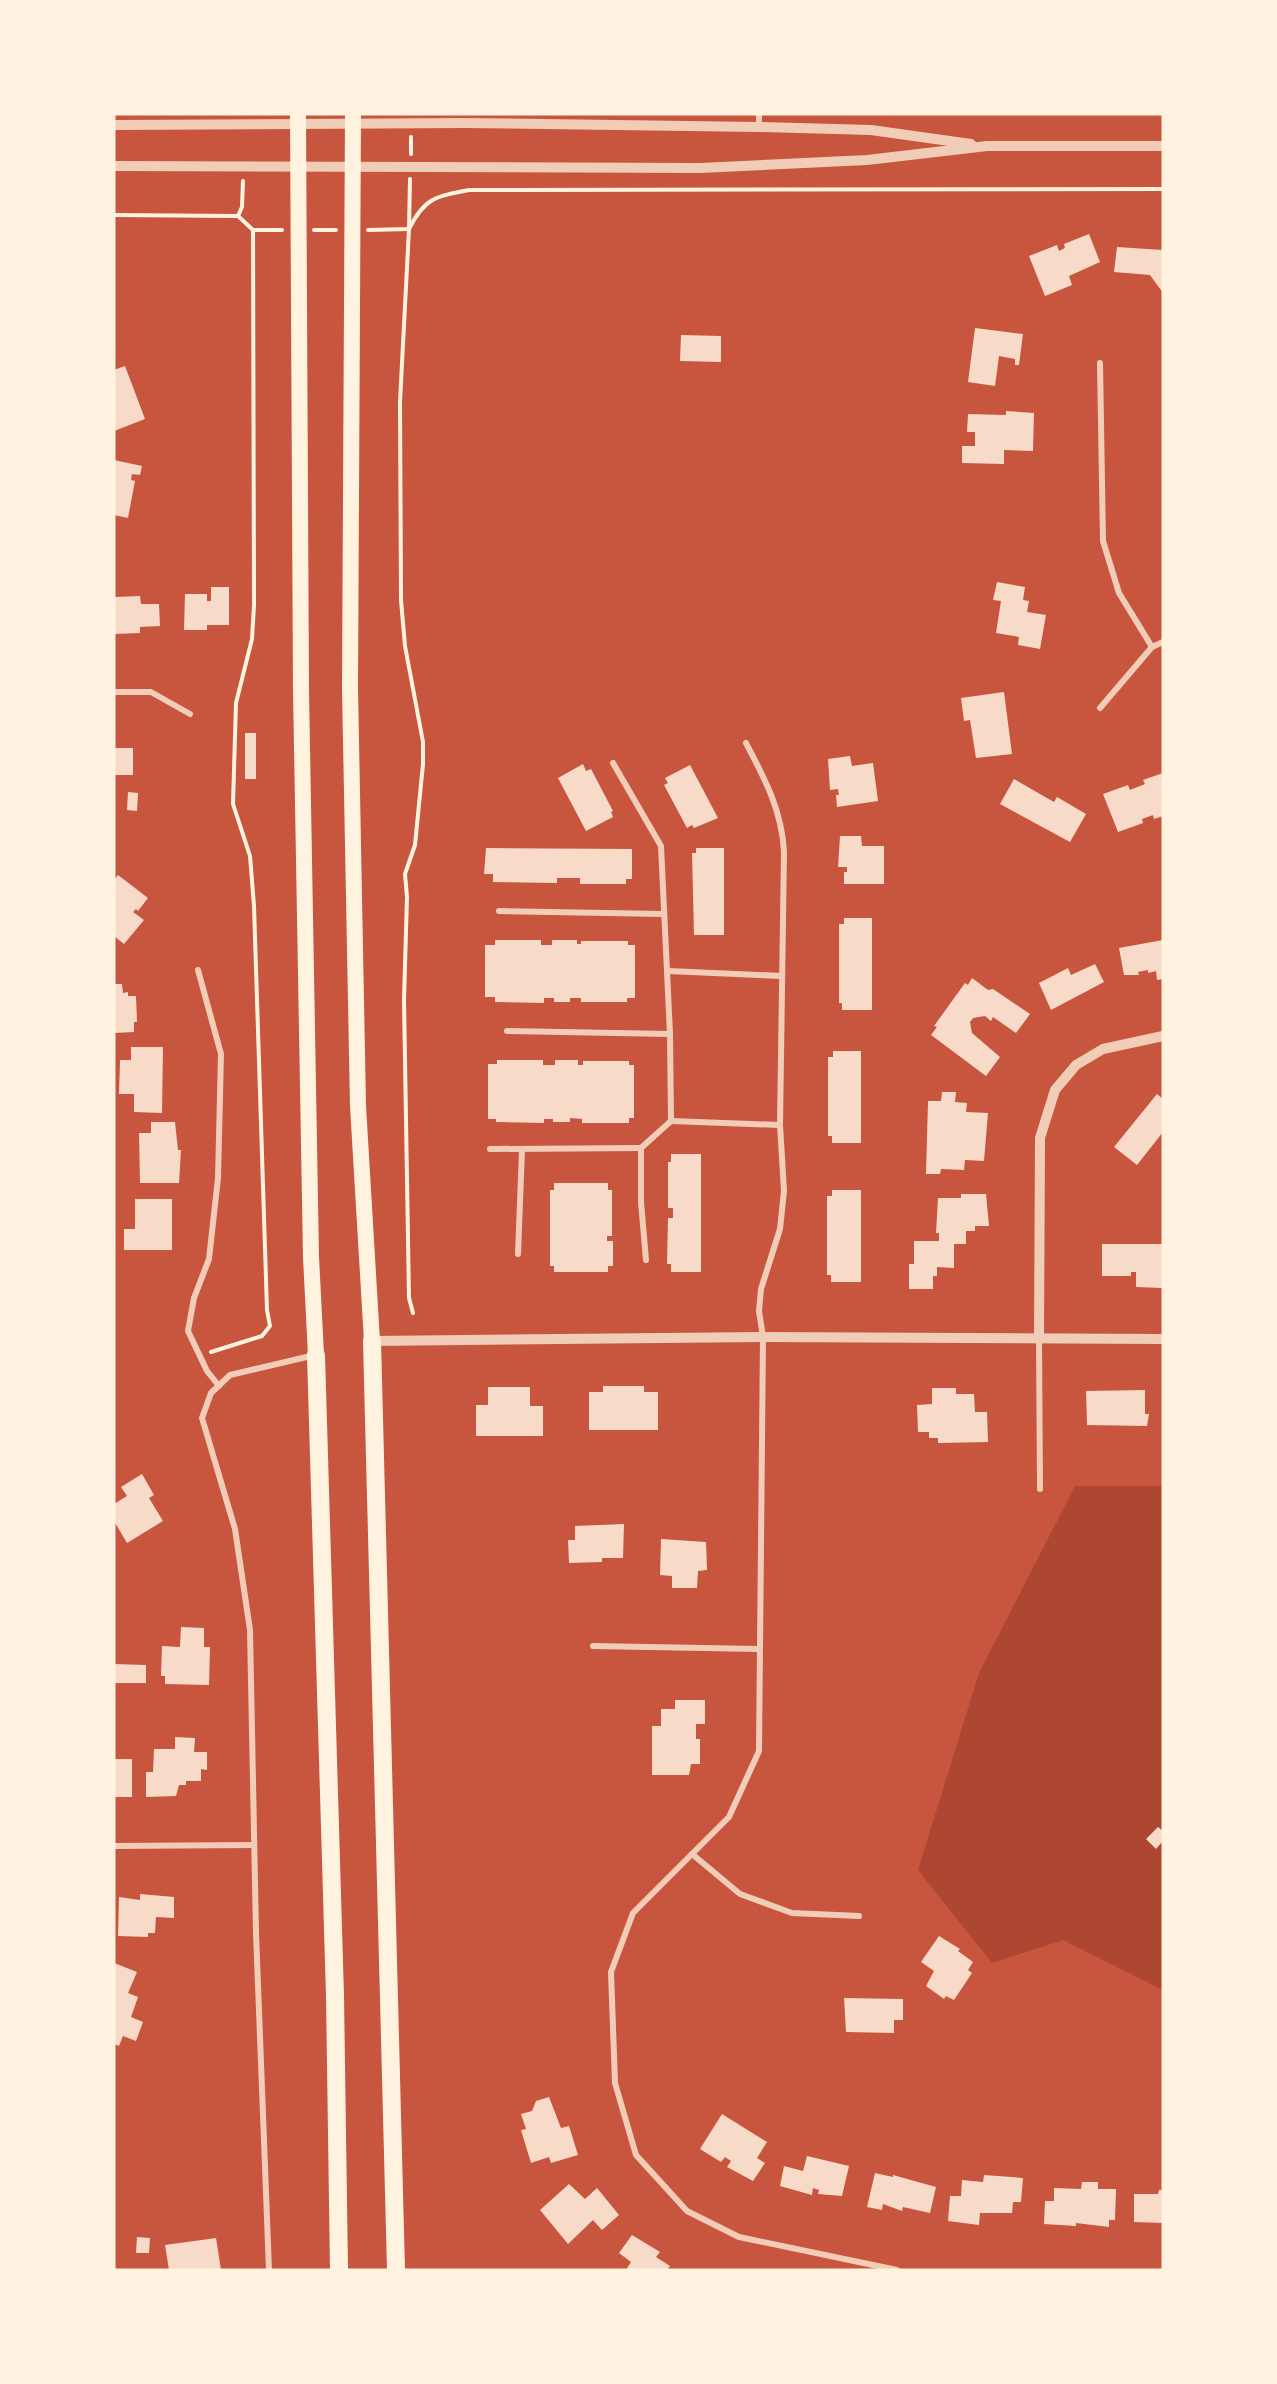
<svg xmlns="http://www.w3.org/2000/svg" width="1277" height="2384" viewBox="0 0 1277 2384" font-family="'Open Sans',sans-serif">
  <rect width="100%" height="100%" fill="#c8553d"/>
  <polygon fill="#ae4732" points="1075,1486 1163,1486 1163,1990 1063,1940 992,1963 918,1870 979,1673"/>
  <g fill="#f7dbc8">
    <polygon points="1089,234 1100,262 1069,276 1072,285 1045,296 1029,256 1057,245 1059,251 1065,248 1064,244"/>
    <polygon points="1117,247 1163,250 1163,293 1150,275 1114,272"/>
    <polygon points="975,328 1023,334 1019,365 1015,365 1015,359 999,356 995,386 968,382"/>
    <polygon points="681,335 721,336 721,362 680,361"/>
    <polygon points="125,366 145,419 114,431 114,370"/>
    <polygon points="1006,411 1034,413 1033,451 1004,450 1004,464 962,463 962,446 975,446 975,432 967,432 968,414 1006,415"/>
    <polygon points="114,460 142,466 140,475 132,474 131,480 135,481 128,518 114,515"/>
    <polygon points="997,582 1025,587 1023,600 1029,601 1027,612 1046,615 1040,649 1018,645 1019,637 996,633 1001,601 993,600"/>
    <polygon points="211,587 229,587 229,625 207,625 207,630 184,630 185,594 207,594 207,601 211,601"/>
    <polygon points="140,596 141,604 159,604 160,626 140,627 140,633 114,634 114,597"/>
    <polygon points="1004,692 1012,754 976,758 970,720 964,721 961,698"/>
    <rect x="245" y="733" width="11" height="46"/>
    <rect x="114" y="748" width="19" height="27"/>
    <polygon points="850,756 852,766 873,763 878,801 837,807 836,795 839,795 838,789 830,790 828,759"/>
    <polygon points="583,764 586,771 591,769 613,811 611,812 613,817 586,831 558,778"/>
    <polygon points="690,765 718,818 694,828 692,825 687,828 664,785 668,783 665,778"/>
    <polygon points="1163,773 1163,816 1154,819 1153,815 1142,819 1143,823 1118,832 1103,794 1128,785 1130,790 1145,784 1143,780"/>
    <polygon points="1014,779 1054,802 1057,797 1086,814 1070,842 1000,804"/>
    <polygon points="128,792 138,793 137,811 127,810"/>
    <polygon points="840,836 861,836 862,846 884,846 884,884 844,884 844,872 847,872 847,867 838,867"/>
    <polygon points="486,848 632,849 632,879 626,879 626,884 580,884 580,878 557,878 557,883 493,882 493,874 484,874"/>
    <polygon points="696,848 724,848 724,935 694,935 692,853 696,853"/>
    <polygon points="118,875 148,898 138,911 136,909 133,912 144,920 124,944 114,936 114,880"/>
    <polygon points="844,918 872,918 872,1010 842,1010 842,1003 839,1003 839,924 844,924"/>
    <polygon points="495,940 541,940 541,945 552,945 552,940 577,940 577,944 581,944 581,941 628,941 628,945 635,945 635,998 627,998 627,1002 581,1002 581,998 570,998 570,1002 554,1002 554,998 544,998 544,1003 495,1002 495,997 485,997 485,945 495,945"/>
    <polygon points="1163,940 1163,979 1157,980 1156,971 1148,973 1148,970 1138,972 1139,975 1124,975 1119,948"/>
    <polygon points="1095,964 1104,982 1051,1010 1039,983 1068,968 1071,975"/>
    <polygon points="972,978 988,990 993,989 1030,1014 1016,1033 993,1017 991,1021 985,1016 973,1018 970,1022 972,1033 1000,1057 986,1076 931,1035 937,1027 934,1026 965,983 968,985"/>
    <polygon points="114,984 122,984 123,993 128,992 128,996 136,996 137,1022 134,1022 134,1032 114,1033"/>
    <polygon points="131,1047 163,1047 162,1113 134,1112 134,1094 119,1094 120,1060 131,1060"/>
    <polygon points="833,1051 861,1051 861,1143 832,1143 832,1136 828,1136 828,1057 833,1057"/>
    <polygon points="497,1060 543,1060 543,1065 555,1065 555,1060 578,1060 578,1065 583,1065 583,1061 629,1061 629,1065 634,1065 634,1118 629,1118 629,1123 582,1123 582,1119 570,1118 570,1122 553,1122 553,1119 544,1119 544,1123 496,1122 496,1119 488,1119 488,1064 497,1064"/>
    <polygon points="942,1092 956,1092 955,1102 967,1103 966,1112 988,1113 984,1161 965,1160 964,1170 941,1169 940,1174 926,1174 928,1101 941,1101"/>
    <polygon points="1157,1094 1163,1099 1163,1132 1137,1165 1114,1147"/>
    <polygon points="151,1122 175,1122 178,1150 181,1150 179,1183 140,1183 139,1133 151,1133"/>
    <polygon points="671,1154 701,1154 701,1272 671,1272 671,1264 667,1264 668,1218 673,1218 673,1208 668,1208 668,1162 671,1162"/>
    <polygon points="554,1183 608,1183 608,1190 612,1190 612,1236 607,1236 607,1241 613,1241 613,1266 608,1266 608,1272 554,1272 554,1266 550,1266 550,1190 554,1190"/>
    <polygon points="832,1190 861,1190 861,1282 831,1282 831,1275 827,1275 827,1196 832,1196"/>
    <polygon points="961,1194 986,1194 989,1226 975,1226 975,1231 966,1231 966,1244 954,1244 954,1268 937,1267 937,1276 933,1276 933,1289 909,1289 909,1264 914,1264 914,1241 939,1241 939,1233 936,1233 938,1198 961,1198"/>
    <polygon points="135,1199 172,1199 172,1250 124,1250 124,1229 135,1229"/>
    <polygon points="1102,1244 1163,1244 1163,1288 1136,1287 1136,1272 1131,1272 1131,1276 1102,1276"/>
    <polygon points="603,1386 644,1386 644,1392 658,1392 658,1430 589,1430 589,1392 603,1392"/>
    <polygon points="488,1387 530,1387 530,1406 543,1406 543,1436 476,1436 476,1405 488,1405"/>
    <polygon points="932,1388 956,1388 956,1394 974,1394 975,1412 987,1412 988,1442 938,1443 938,1438 929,1438 929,1432 918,1432 917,1405 932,1404"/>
    <polygon points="1145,1390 1145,1414 1149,1414 1147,1426 1087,1425 1086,1391"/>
    <polygon points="142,1474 154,1495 149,1498 163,1521 127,1543 114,1521 114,1504 127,1496 121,1487"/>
    <polygon points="624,1524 623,1558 602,1558 602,1562 569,1563 568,1540 575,1540 575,1526"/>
    <polygon points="661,1539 706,1542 707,1570 698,1571 697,1588 672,1588 672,1576 660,1575"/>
    <polygon points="181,1627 204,1628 204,1647 210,1647 209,1685 165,1684 165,1676 161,1676 162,1646 180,1647"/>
    <polygon points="114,1664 146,1665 146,1683 114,1683"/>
    <polygon points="675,1700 705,1700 705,1724 696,1724 696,1739 700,1739 700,1764 691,1764 689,1775 652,1775 652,1726 661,1726 661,1709 675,1709"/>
    <polygon points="175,1737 195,1738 194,1752 207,1752 207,1770 201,1769 201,1781 186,1781 186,1785 179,1785 176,1796 146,1797 146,1772 153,1772 154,1749 175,1749"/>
    <rect x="114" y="1759" width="18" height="38"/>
    <polygon points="1158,1827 1163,1831 1163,1841 1156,1849 1146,1839"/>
    <polygon points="140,1894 174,1897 174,1918 156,1917 155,1933 148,1933 148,1937 118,1936 119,1897 140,1900"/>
    <polygon points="939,1936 960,1949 958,1951 973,1962 968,1970 972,1973 954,2000 946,1996 944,1999 926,1986 934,1971 921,1962"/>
    <polygon points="114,1963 137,1972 128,1993 138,1997 131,2017 143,2022 136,2041 123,2036 119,2046 114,2044"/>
    <polygon points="844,1998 903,1999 903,2020 894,2020 894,2033 846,2032"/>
    <polygon points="549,2097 561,2128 569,2126 578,2155 551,2163 549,2157 531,2163 521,2130 526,2129 521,2114 532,2111 536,2101"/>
    <polygon points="722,2114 767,2142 757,2158 765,2163 753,2181 727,2167 731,2161 725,2157 721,2162 700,2149"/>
    <polygon points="807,2156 849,2166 842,2196 818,2194 819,2190 813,2188 812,2195 780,2186 784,2166 803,2171"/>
    <polygon points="875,2173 893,2177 893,2175 936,2187 930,2213 903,2207 902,2211 883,2204 882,2210 867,2207"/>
    <polygon points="984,2175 1023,2178 1021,2202 1013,2202 1012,2213 980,2213 979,2225 948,2221 950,2196 961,2196 962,2180 983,2182"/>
    <polygon points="1082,2182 1098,2182 1098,2189 1116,2189 1115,2220 1109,2220 1109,2227 1076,2223 1076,2226 1044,2224 1045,2201 1054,2201 1054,2188 1081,2189"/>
    <polygon points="569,2184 585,2199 597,2188 619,2215 602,2230 593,2220 568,2244 540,2210"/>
    <polygon points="1159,2190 1163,2190 1163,2223 1134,2222 1134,2194 1158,2194"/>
    <polygon points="632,2235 660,2252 656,2257 670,2266 667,2270 626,2270 631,2262 619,2253"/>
    <polygon points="137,2237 150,2238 149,2253 136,2253"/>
    <polygon points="216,2238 221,2270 169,2270 165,2245"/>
  </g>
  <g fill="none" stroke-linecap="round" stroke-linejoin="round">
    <g stroke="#fff3e0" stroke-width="4">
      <polyline points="411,154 411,137"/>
      <polyline points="114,215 238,216 253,230 254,605 252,639 236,703 233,804 250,856 254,906 267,1310 270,1326 262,1336 211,1352"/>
      <polyline points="238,216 242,207 243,181"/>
      <polyline points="253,230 282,230"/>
      <polyline points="314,230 336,230"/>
      <polyline points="368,230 409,229 410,179"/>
      <path d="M413 1313 409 1298 404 1000 407 897 405 874 415 845 423 764V742L405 646 401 600 400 402 409 229C424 198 436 196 470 190L1163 189"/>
    </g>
    <g stroke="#f1ccb7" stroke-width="6">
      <polyline points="759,127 759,114"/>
      <polyline points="1100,363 1103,541 1119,593 1152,647"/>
      <polyline points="114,692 151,692 190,714"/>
      <polyline points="1100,708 1152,647 1163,642"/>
      <path d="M746 743C765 779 782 811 784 852L780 1125 784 1191 780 1229 761 1289 759 1311 763 1337 759 1751 729 1817 633 1913 611 1972 615 2083 636 2155 687 2211 739 2237 897 2270"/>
      <polyline points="613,763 661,846 670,1034 671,1121 641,1148 641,1202 646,1260"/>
      <polyline points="499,911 663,914"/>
      <polyline points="198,970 221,1054 218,1178 209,1259 194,1298 188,1331 207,1371 219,1386"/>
      <polyline points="668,971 782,976"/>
      <polyline points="507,1031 670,1034"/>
      <polyline points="671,1121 780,1125"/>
      <polyline points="490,1149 641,1148"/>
      <polyline points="518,1254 522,1150"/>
      <polyline points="1039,1338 1040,1489"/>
      <polyline points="593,1646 759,1649"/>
      <polyline points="114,1846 254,1845"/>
      <polyline points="692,1854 740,1894 792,1913 859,1916"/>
      <polyline points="269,2270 256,1933 250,1630 235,1529 202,1418 211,1393 230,1375 315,1355"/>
    </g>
    <g stroke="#f1ccb7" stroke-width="10">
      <polyline points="114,125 464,123 759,127 871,130 971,144"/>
      <polyline points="114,166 700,168 867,160 987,146 1163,146"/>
      <polyline points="1039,1338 1040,1138 1055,1090 1076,1065 1103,1049 1163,1036"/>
      <polyline points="372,1341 763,1337 1163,1339"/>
    </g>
    <g stroke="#fff3e0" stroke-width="16">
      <polyline points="298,114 301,690 311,1257 316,1355"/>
      <polyline points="353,114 350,688 358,1106 372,1341"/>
    </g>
    <g stroke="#fff3e0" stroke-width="18">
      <polyline points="372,1341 396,2270"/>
      <polyline points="316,1355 335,1996 339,2270"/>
    </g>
  </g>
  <rect width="1277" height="2384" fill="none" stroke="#fff3e0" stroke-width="231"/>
</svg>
